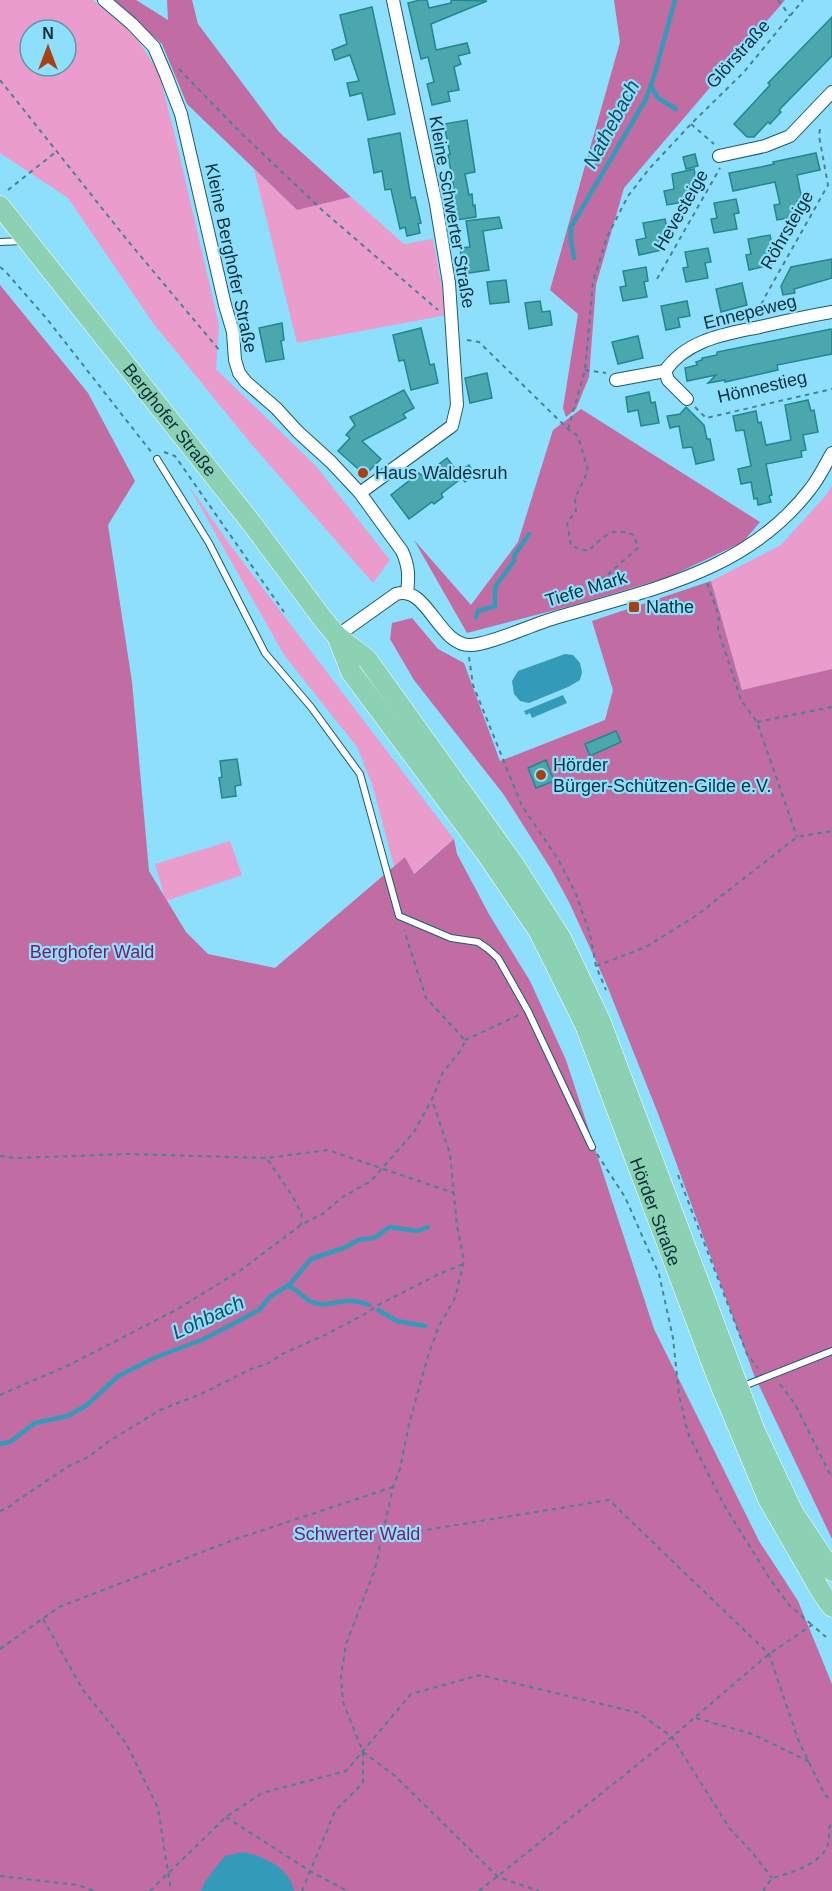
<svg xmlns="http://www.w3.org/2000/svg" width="832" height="1891" viewBox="0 0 832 1891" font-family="Arial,sans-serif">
  <rect width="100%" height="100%" fill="#8edffb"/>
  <g fill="#ea9dcd" fill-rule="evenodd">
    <path d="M0 0H93L134 34 159 73 176 140 219 325 216 369 316 466 390 560 373 583 252 445 153 323 68 198 0 153ZM30 30H66V66H30Z"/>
    <polygon points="254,169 297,210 351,197 404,244 433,239 447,315 297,343"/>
    <polygon points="187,483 230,545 454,839 413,874 405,858 394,866 372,784 357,747 284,655"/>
    <polygon points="832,486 832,669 742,690 711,581 781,545 827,494"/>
    <polygon points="230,841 242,875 166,901 155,864"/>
  </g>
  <g fill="#c16ca3">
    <polygon points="113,0 136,0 168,20 167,0 192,0 198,24 279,132 351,197 297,210 187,104 162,44"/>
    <polygon points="614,0 785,0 624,188 596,285 589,377 576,409 566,417 563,408 578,314 550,290 620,42"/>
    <polygon points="0,285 88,393 135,481 108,525 132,682 149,871 186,932 208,954 275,968 405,857 414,874 454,839 457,854 490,916 530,981 566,1060 654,1329 759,1541 798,1601 832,1684 832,1891 0,1891"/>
    <polygon points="581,409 760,522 743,542 669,577 578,604 467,633 414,540 471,605 518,542 553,430"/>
    <polygon points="711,581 742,690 832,669 832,1539 754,1375 659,1116 606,983 569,902 551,869 504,795 414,680 390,639 392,623 412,618 438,649 464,663 500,761 605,720 613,690 592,621"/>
  </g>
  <g fill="#339ab9">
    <polygon points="565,654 573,655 580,663 582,672 580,680 568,687 529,703 520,701 514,694 512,681 518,671"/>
    <polygon points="563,695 567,703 532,718 530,713 526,715 524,711"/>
    <path d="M244 1852C266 1858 288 1866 294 1891H201L206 1880 225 1856Z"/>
  </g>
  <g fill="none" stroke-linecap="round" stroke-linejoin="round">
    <g stroke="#339ab9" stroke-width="4.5">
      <polyline points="651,86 658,98 676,109"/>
      <polyline points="574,258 571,241 571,227 646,99 655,73 675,0"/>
      <polyline points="476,617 478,611 495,606 495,588 497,584 514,561 514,556 529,534"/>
      <path d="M288 1286C299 1290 303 1298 312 1302 323 1307 334 1302 345 1301 353 1300 361 1302 369 1305"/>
      <polyline points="378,1310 397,1321 425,1326"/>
      <polyline points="0,1444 10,1442 35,1423 68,1416 87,1405 118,1376 154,1358 204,1339 259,1310 270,1297 290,1284 311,1259 346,1247 358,1240 374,1238 390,1227 417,1231 428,1227"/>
    </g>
  </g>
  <g fill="#49a7ad" stroke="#22878d" stroke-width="1.5">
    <polygon points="420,0 427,0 429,8 451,3 451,0 487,1 431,24 436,50 467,43 470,53 458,56 461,64 454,67 459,90 448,92 450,101 432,105 427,84 434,82 428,57 421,59 408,3"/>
    <polygon points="372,7 395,114 368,120 362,93 350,96 347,83 359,81 350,55 335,60 332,50 347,44 340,15"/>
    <polygon points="832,17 832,56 779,110 781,112 770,124 768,122 754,137 747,137 734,124 770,85 768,83"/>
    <polygon points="467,120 475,172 465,174 469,195 472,194 473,206 475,205 476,217 456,220 452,190 454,189 448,155 450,154 444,124"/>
    <polygon points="400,133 411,198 415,197 421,223 418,224 420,233 407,236 405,227 400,229 391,189 385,190 382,171 374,173 368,139"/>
    <polygon points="816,153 820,170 797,175 802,200 797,201 800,216 777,220 774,205 780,204 775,182 733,191 729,173 761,167 774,164 773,162"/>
    <polygon points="695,154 698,166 686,169 683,157"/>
    <polygon points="694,169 697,184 687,186 690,201 667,205 664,191 674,189 672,174"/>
    <polygon points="736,199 739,213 734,214 737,229 714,233 711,219 717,218 714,203"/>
    <polygon points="499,217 502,228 483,231 489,270 463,274 460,248 470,247 466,221"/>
    <polygon points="665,219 668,233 658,236 662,250 639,255 636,240 646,238 643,223"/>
    <polygon points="770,235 773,249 768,250 771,265 749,270 746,255 751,254 748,239"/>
    <polygon points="708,248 711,262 705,263 708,278 686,282 683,268 688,267 685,252"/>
    <polygon points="832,259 832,278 794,289 795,293 783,295 781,286 791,267"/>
    <polygon points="646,267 648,281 644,282 647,297 623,301 620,287 626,286 623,271"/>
    <polygon points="506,280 509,302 490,304 487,282"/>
    <polygon points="742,283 747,305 721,312 716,289"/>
    <polygon points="540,301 542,312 550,311 552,325 529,329 525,303"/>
    <polygon points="687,301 690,316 678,318 680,327 666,330 661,306"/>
    <polygon points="282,323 284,340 281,341 284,359 266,362 259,328"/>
    <polygon points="421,328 430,365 434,364 438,383 411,390 404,360 399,361 393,335"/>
    <polygon points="831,329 832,330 832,354 777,365 778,370 725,382 725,380 708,383 716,375 687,381 685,368 697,365 696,362 702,360 702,358 717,355 717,352"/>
    <polygon points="638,336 643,358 618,364 612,342"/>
    <polygon points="487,373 492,398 470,403 465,378"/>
    <polygon points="404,390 414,408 403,414 406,418 362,441 381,459 365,475 338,451 350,438 346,435 355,425 350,417"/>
    <polygon points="649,392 651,403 655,402 659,423 641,426 638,410 628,412 626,397"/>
    <polygon points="808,400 811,411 814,410 818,432 803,435 806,450 801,451 802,457 766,464 772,495 769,496 771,502 758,505 757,498 754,499 751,482 741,484 738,469 751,466 744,430 736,431 733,416 756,411 758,423 761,422 766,445 791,440 785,405"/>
    <polygon points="686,407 704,425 707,439 710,439 714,460 696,464 692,447 683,448 679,426 670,428 667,416 680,414"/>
    <polygon points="447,458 462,478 458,473 469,465 475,474 465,482 462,478 441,494 443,497 434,504 432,502 409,519 391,495 419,473 423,476"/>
    <polygon points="616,731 621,742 590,756 585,744"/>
    <polygon points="237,759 241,785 235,786 236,796 222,798 219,778 222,777 220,761"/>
    <polygon points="546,760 554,781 536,788 528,768"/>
  </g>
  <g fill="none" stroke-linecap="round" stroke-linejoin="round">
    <g stroke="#1a5b6e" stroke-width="8">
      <g id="lane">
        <polyline points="0,242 23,241"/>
        <polyline points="157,459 209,543 265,653 311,707 360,774 399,916 451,938 478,942 488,949 498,958 528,1011 592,1147"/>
        <polyline points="741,1387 832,1351"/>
      </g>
    </g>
    <g stroke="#1a5b6e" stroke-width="14">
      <g id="street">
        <path d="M104 0 132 24 154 47 166 75 181 114 225 305 233 332 235 360 239 373 246 382 276 408 298 432 331 462 360 493 402 551C409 566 409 577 407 593"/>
        <polyline points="719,156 765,146 790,136 832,92"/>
        <polyline points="665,371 668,380 687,399"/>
        <path d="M616 380 665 371C688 338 728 334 764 326 786 321 809 316 832 312"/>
        <polyline points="360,493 452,426 457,405 449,283 436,204 393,0"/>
        <path d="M337 636 396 594C427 584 438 645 470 645 489 645 531 625 552 619 647 590 747 573 811 488 819 478 825 465 832 453"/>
      </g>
    </g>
    <g stroke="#fff" stroke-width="21">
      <g id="primary">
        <path id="s1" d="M0 206 253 525 322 618 337 636 367 659 513 863 561 938 600 1020 755 1431 793 1512 832 1571"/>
        <path id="s2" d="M337 636 351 672 485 852 538 930 554 962 585 1025 717 1377 768 1499 822 1593 832 1607"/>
      </g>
    </g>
    <g stroke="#498194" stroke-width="2" stroke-dasharray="4.5 4.5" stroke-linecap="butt">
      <polyline points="778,0 790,16"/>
      <polyline points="179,69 240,132 323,211 438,310"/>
      <polyline points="0,80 128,241 220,351"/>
      <polyline points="691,124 714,144"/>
      <polyline points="8,190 57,151"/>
      <polyline points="0,267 5,271 47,319 152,453"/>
      <polyline points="657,279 720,168"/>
      <polyline points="759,313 760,307 766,295 828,185 819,136 820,129"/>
      <path d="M467 340 479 342 568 429 578 436 588 471 575 498 576 512 567 522 571 546 588 551C605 536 610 526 634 535L638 548 590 590 591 594"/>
      <polyline points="585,370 606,373"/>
      <polyline points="695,407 706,418 832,389"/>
      <polyline points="568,429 585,370 593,282 607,237 628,196 649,169 691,124 744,72 803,0"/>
      <polyline points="164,452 175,456 284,612"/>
      <polyline points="707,583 719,616 718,630 741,700 757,722 797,837"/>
      <polyline points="469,657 473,685 522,806 558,859 576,894 590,934 596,966 606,990"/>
      <polyline points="757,722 832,707"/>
      <polyline points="596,966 646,947 697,915 797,837 832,831"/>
      <polyline points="465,1040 519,1015"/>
      <polyline points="597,1154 625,1197 659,1274 673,1338 679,1395 688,1433 724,1505 770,1579 789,1605 812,1625"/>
      <polyline points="0,1156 15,1158 128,1154 267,1158 328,1150 454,1193"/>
      <polyline points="268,1160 293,1197 302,1215 301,1225"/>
      <polyline points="678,1175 747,1354 758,1368"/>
      <polyline points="780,1384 795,1404 832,1478"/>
      <polyline points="0,1395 69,1365 176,1310 241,1270 301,1225 324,1213 341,1198 371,1181 414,1132 432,1099 443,1072 462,1049 465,1040 426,998 404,930"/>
      <polyline points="0,1511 8,1508 15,1502 69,1466 88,1457 108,1442 160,1410 201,1394 251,1369 269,1363 282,1354 327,1334 363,1315 380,1304 439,1274 463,1264"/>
      <polyline points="383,1537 609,1500 769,1654 799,1742 825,1795 832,1801"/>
      <polyline points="43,1619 83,1690 126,1743 158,1808 171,1891"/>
      <polyline points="0,1649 59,1607 236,1539 393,1487"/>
      <polyline points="696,1718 752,1734 810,1762"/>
      <polyline points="363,1752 394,1775 498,1877 539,1891"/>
      <polyline points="226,1817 310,1871 347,1891"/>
      <polyline points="0,1876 77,1885 95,1891"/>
      <polyline points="150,1891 226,1817 262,1793 346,1771 411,1694 480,1675 639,1713 672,1737 730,1829 751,1851 772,1878"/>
      <polyline points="302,1891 335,1811 363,1783 363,1752 343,1702 341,1675 346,1644 375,1569 393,1487 400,1469 409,1424 428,1356 438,1328 455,1298 464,1261 457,1226 450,1154 432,1099"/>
      <polyline points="479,1891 672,1737 769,1654 812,1625 826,1637"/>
      <path d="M763 1891 772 1878C789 1874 823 1863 828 1844 830 1836 828 1828 832 1820"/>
    </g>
    <use href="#lane" stroke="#fff" stroke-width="6"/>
    <use href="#street" stroke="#fff" stroke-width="12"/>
    <use href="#primary" stroke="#8dd1b4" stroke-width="20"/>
  </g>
  <g fill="#a64111" stroke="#8edffb" stroke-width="2">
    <circle cx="363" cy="473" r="6"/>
    <rect x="628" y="601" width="12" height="12" rx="3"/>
    <circle cx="541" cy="775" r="6"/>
  </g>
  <g text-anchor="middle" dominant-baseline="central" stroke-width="4.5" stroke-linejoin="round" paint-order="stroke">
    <g font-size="18" fill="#0d303b" stroke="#8edffb">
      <text transform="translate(738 54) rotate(-48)">Glörstraße</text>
      <text transform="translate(681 210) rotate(-60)">Hevesteige</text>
      <text transform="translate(452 212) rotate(80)">Kleine Schwerter Straße</text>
      <text transform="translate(787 230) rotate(-60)">Röhrsteige</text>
      <text transform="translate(231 258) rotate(78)">Kleine Berghofer Straße</text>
      <text transform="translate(750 312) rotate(-14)">Ennepeweg</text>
      <text transform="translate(762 387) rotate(-13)">Hönnestieg</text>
      <text stroke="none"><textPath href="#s1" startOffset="273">Berghofer Straße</textPath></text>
      <text transform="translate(586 589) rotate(-17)">Tiefe Mark</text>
      <text stroke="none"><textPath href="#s2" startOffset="663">Hörder Straße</textPath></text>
    </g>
    <g font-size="18" fill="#0d303b" stroke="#8edffb" text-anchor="start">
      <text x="375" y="473">Haus Waldesruh</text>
      <text x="646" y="607">Nathe</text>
      <text x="553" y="765">Hörder<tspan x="553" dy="21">Bürger-Schützen-Gilde e.V.</tspan></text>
    </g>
    <g font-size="18" fill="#7f1863" stroke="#8edffb">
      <text x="92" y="952">Berghofer Wald</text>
      <text x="357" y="1534">Schwerter Wald</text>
    </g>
    <g font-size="20" font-style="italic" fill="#174f60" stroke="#8edffb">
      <text transform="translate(611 124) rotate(-62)">Nathebach</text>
      <text transform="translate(208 1317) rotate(-25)">Lohbach</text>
    </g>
  </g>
  <g transform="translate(48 48)"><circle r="28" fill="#8edffb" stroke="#5a99ae" stroke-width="1.5"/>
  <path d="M0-4.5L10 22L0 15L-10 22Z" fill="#a64111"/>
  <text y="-9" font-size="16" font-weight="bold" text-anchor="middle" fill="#0d303b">N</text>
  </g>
</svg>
